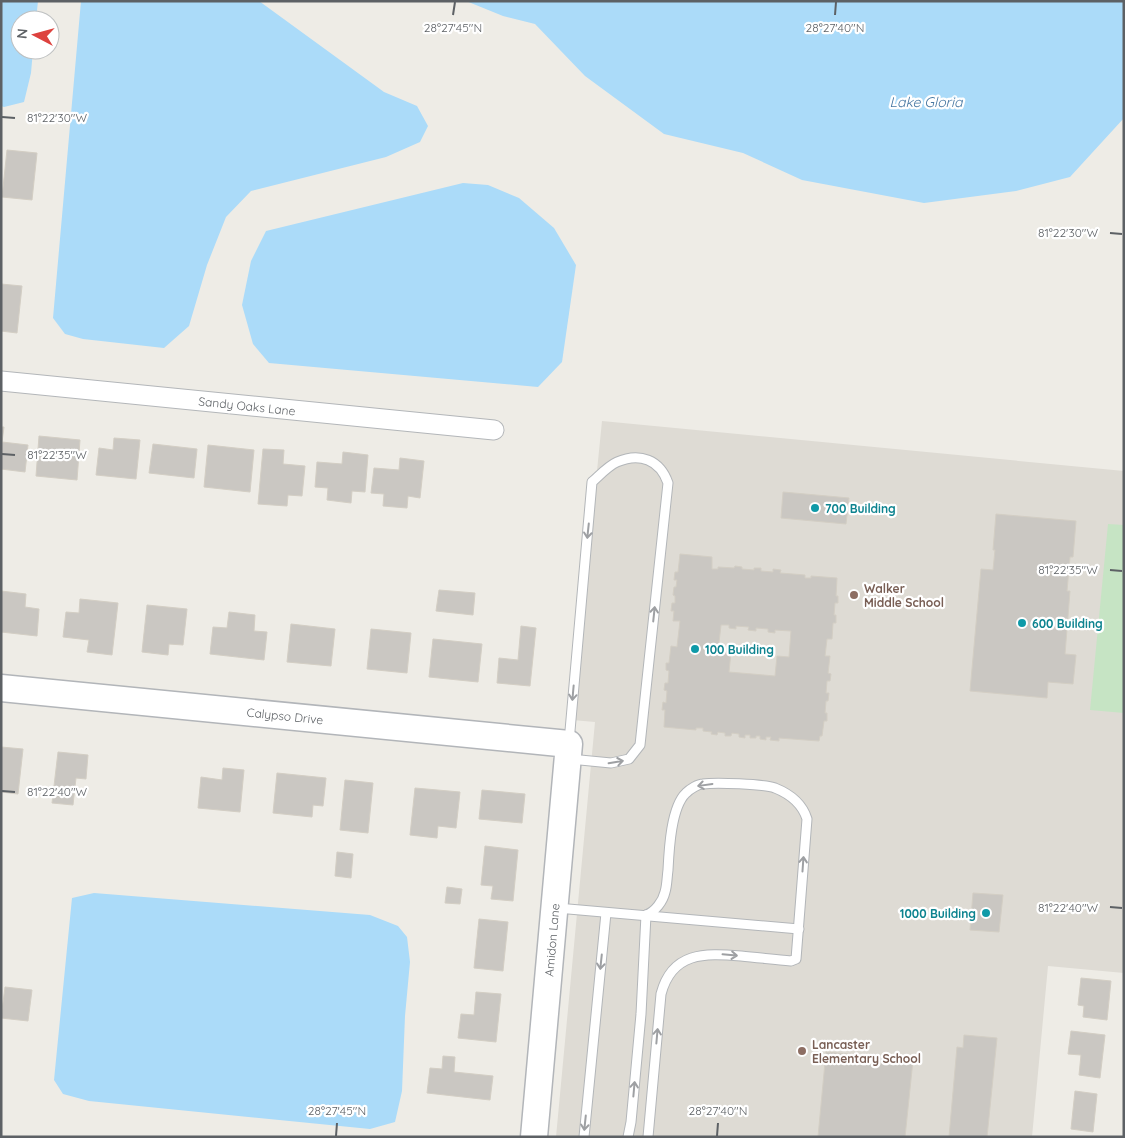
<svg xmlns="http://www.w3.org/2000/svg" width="1125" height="1138" viewBox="0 0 1125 1138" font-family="Quicksand,sans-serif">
  <rect width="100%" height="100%" fill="#eeece6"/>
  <polygon fill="#dedbd4" points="602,421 1124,471 1124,973 1048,966 1032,1137 556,1137 595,722 572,720"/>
  <polygon fill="#c6e4c4" points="1108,524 1124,525 1124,713 1090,710"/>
  <g fill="#abdbf9">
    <polygon points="1,1 38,1 36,20 20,20 20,50 33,50 31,73 24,102 4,107 1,106"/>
    <polygon points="81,1 259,1 384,92 417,106 428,126 420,142 386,157 251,191 226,217 207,265 189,326 164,348 83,339 65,334 53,318"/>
    <polygon points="466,1 1124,1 1124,118 1070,177 1016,191 924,203 802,180 743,153 664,134 585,76 535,24 503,16"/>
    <polygon points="463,183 488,185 519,198 554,228 576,265 562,362 538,387 269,363 253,344 242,305 251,261 266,231"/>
    <polygon points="94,893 370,915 398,926 407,937 410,962 405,1016 402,1091 395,1122 370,1129 89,1101 63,1094 54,1080 72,898"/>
  </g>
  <g fill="#cac7c2" stroke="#d3cec4" fill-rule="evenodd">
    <polygon points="7,150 37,153 32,200 2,197"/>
    <polygon points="1,284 22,286 17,333 1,331"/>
    <polygon points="1,427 4,427 2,442 28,445 25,472 1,469"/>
    <polygon points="39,436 80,440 77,480 36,476"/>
    <polygon points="114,438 140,440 136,479 96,475 99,448 113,450"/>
    <polygon points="153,444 197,449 194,478 149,473"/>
    <polygon points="208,445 254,450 250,492 204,487"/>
    <polygon points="263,449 284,450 283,464 305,466 302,496 288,495 287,506 258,504"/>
    <polygon points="343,452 368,455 365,492 352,491 351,503 327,500 328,488 315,487 317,462 342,464"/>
    <polygon points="400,458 424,461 420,498 408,496 407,508 383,506 384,494 371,493 374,468 399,470"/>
    <polygon points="783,492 849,498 846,524 781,518"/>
    <polygon points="996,514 1076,521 1073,557 1070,557 1067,591 1070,591 1065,654 1076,655 1073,684 1048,682 1047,698 970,691 981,569 993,570 995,550 993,550"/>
    <path d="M680 554 712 557V569H718V567L734 568 735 566 742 567V569L754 570V568H761V571L773 572V569L781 570 780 573 805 575V578H811V576L837 578 836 596H838V603H835L834 615H836V623H833L832 639H827L825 656H830L828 673 831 674 830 681H827L826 693H829L828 701H826L825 713H827V721H824L822 736H820L819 741 779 738V741L770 740 771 737H766V740L760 739V736H756V738H750V735H745V738L739 737V734L732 733 731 736H725V733L718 732 717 735 711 734 712 732 703 731V728H696V730L664 727 665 710H662L663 702 666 703 667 691 664 690 665 683H668L669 671 666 670V663H669L671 646 677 647 680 621H673L674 611H671L672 603H675V596L673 595 674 587H676L677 580H674L675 572H678ZM721 625H729V628L736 629V626L749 627 748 630 756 631V628L768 629V632L775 633V630L791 631 789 657 777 656 775 676 729 672 731 652 718 651Z"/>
    <polygon points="439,590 475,593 473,615 436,611"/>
    <polygon points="1,591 26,594 25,607 39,609 37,636 1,632"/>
    <polygon points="80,599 118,603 112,655 87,652 89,640 63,637 66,612 79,613"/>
    <polygon points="147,605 187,609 183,645 169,644 168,655 142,652"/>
    <polygon points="229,612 255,615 254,631 267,632 264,660 210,654 213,627 227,628"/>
    <polygon points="291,624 335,629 331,666 287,662"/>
    <polygon points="521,626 536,628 530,686 497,683 499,658 518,660"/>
    <polygon points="371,629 411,633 407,673 367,669"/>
    <polygon points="433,639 482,644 478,682 429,677"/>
    <polygon points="1,747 23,749 18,794 1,792"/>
    <polygon points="58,752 88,755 86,779 76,778 73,805 52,803"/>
    <polygon points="223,768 244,770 240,812 198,808 201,777 222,780"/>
    <polygon points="277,773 326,778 323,806 313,805 312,817 273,813"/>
    <polygon points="345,780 373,783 368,833 340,830"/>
    <polygon points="415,788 460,792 456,828 438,826 437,838 410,835"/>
    <polygon points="482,790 525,794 522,823 479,819"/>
    <polygon points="485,846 518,850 513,901 491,899 493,886 481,885"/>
    <polygon points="337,852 353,854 351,878 335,876"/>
    <polygon points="447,887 462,889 460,904 445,903"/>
    <polygon points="973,893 1003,895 999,932 970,930"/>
    <polygon points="479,919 508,922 503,971 474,968"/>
    <polygon points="1081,978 1111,981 1107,1020 1083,1017 1084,1006 1078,1005"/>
    <polygon points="5,987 32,990 28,1021 1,1018"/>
    <polygon points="476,992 501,994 496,1042 458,1038 461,1014 474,1015"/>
    <polygon points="1071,1031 1105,1035 1100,1078 1079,1075 1081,1055 1068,1054"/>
    <polygon points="964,1035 997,1038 987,1137 949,1137 957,1047 963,1048"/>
    <polygon points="826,1052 913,1060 905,1137 818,1137"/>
    <polygon points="443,1056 455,1057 454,1072 493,1076 490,1100 427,1093 430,1068 442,1069"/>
    <polygon points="1075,1091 1097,1094 1093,1132 1071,1129"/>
  </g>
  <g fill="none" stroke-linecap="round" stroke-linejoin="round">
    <g stroke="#b3b6b9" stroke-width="11">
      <g id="lane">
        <path d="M569 742 592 482C600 475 608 466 617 462 640 452 660 460 668 483L640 745 629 759 611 763 570 759"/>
        <polyline points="557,908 799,929"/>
        <path d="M646 915C655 912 663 901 665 892 667 886 667 877 668 870 669 850 671 807 686 793 690 789 698 784 703 784 715 782 764 784 775 788 790 794 802 803 807 819L796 959 791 961C775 959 758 958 741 956 704 953 672 952 661 994L648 1137"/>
        <polyline points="584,1137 606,913"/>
        <polyline points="628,1137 631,1122 641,1014 646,915"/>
      </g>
    </g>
    <g stroke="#b3b6b9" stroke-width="21">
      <polyline id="street" points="1,381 494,430"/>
    </g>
    <g stroke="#b2b5b9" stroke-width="29">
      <polyline id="secondary" points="1,688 569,744 534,1137"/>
    </g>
    <use href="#lane" stroke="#fff" stroke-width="9"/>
    <use href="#street" stroke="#fff" stroke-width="19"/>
    <use href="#secondary" stroke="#fff" stroke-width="26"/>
  </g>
  <defs><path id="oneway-shaft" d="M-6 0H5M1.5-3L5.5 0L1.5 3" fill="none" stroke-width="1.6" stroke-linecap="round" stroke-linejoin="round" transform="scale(1.25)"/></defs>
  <g stroke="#9ea0a3">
    <use href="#oneway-shaft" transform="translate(588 531) rotate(96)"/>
    <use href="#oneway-shaft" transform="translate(654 614) rotate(-84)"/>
    <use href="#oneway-shaft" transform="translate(573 693) rotate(95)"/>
    <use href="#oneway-shaft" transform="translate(616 762) rotate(-9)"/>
    <use href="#oneway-shaft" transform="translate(705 785) rotate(172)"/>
    <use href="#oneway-shaft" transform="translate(803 864) rotate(-86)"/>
    <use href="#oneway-shaft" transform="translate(730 955) rotate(5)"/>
    <use href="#oneway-shaft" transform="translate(601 962) rotate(96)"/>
    <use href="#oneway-shaft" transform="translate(657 1036) rotate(-85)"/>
    <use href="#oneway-shaft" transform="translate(634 1089) rotate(-85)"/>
    <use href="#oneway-shaft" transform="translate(585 1123) rotate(96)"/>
  </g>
  <path fill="none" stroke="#5d6165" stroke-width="2" d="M453 15 455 2M835 15 836 2M2 117 15 118M1110 233 1122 234M2 454 15 455M1110 570 1122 571M2 791 15 792M1110 907 1122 908M336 1136 337 1123M717 1136 718 1123"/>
  <g fill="#0f9aa8" stroke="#fff" stroke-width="2">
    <circle cx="815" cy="508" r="5"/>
    <circle cx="1022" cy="623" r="5"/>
    <circle cx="695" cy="649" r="5"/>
    <circle cx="986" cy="913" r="5"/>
  </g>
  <g fill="#8d6e63" stroke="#fff" stroke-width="2">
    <circle cx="854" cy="595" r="5"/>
    <circle cx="802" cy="1051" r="5"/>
  </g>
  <g text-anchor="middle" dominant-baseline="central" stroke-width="4.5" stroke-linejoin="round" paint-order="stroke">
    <g font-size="12" fill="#5d6165" stroke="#fff">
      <text transform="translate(247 406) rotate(6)">Sandy Oaks Lane</text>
      <text transform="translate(285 716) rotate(6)">Calypso Drive</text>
      <text transform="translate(552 940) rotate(-85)">Amidon Lane</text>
    </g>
    <g font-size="12" font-weight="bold" fill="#0d838f" stroke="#fff" text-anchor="start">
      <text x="825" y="508">700 Building</text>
      <text x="1032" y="623">600 Building</text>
      <text x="705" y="649">100 Building</text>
      <text x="976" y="913" text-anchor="end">1000 Building</text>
    </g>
    <g font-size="12" font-weight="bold" fill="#785e54" stroke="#fff" text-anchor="start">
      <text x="864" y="588">Walker<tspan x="864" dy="14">Middle School</tspan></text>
      <text x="812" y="1044">Lancaster<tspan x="812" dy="14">Elementary School</tspan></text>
    </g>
    <g font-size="14" font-style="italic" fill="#4677a2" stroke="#fff">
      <text x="926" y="102">Lake Gloria</text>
    </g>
  </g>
  <g font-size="12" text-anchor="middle" fill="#5d6165" stroke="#fff" stroke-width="4.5" stroke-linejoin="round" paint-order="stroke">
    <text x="453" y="32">28°27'45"N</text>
    <text x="835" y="32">28°27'40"N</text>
    <text x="57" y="122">81°22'30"W</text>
    <text x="1068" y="237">81°22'30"W</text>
    <text x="57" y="459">81°22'35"W</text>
    <text x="1068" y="574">81°22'35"W</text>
    <text x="57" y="796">81°22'40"W</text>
    <text x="1068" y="912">81°22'40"W</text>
    <text x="337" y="1115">28°27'45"N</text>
    <text x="718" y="1115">28°27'40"N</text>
  </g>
  <rect width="1125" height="1138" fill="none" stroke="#5d6165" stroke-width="5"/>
  <g transform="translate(35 35) rotate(276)"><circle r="24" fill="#ffffff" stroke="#bec0c1"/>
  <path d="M0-4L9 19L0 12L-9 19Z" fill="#dd423e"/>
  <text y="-8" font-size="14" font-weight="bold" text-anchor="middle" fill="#5d6165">N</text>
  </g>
</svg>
